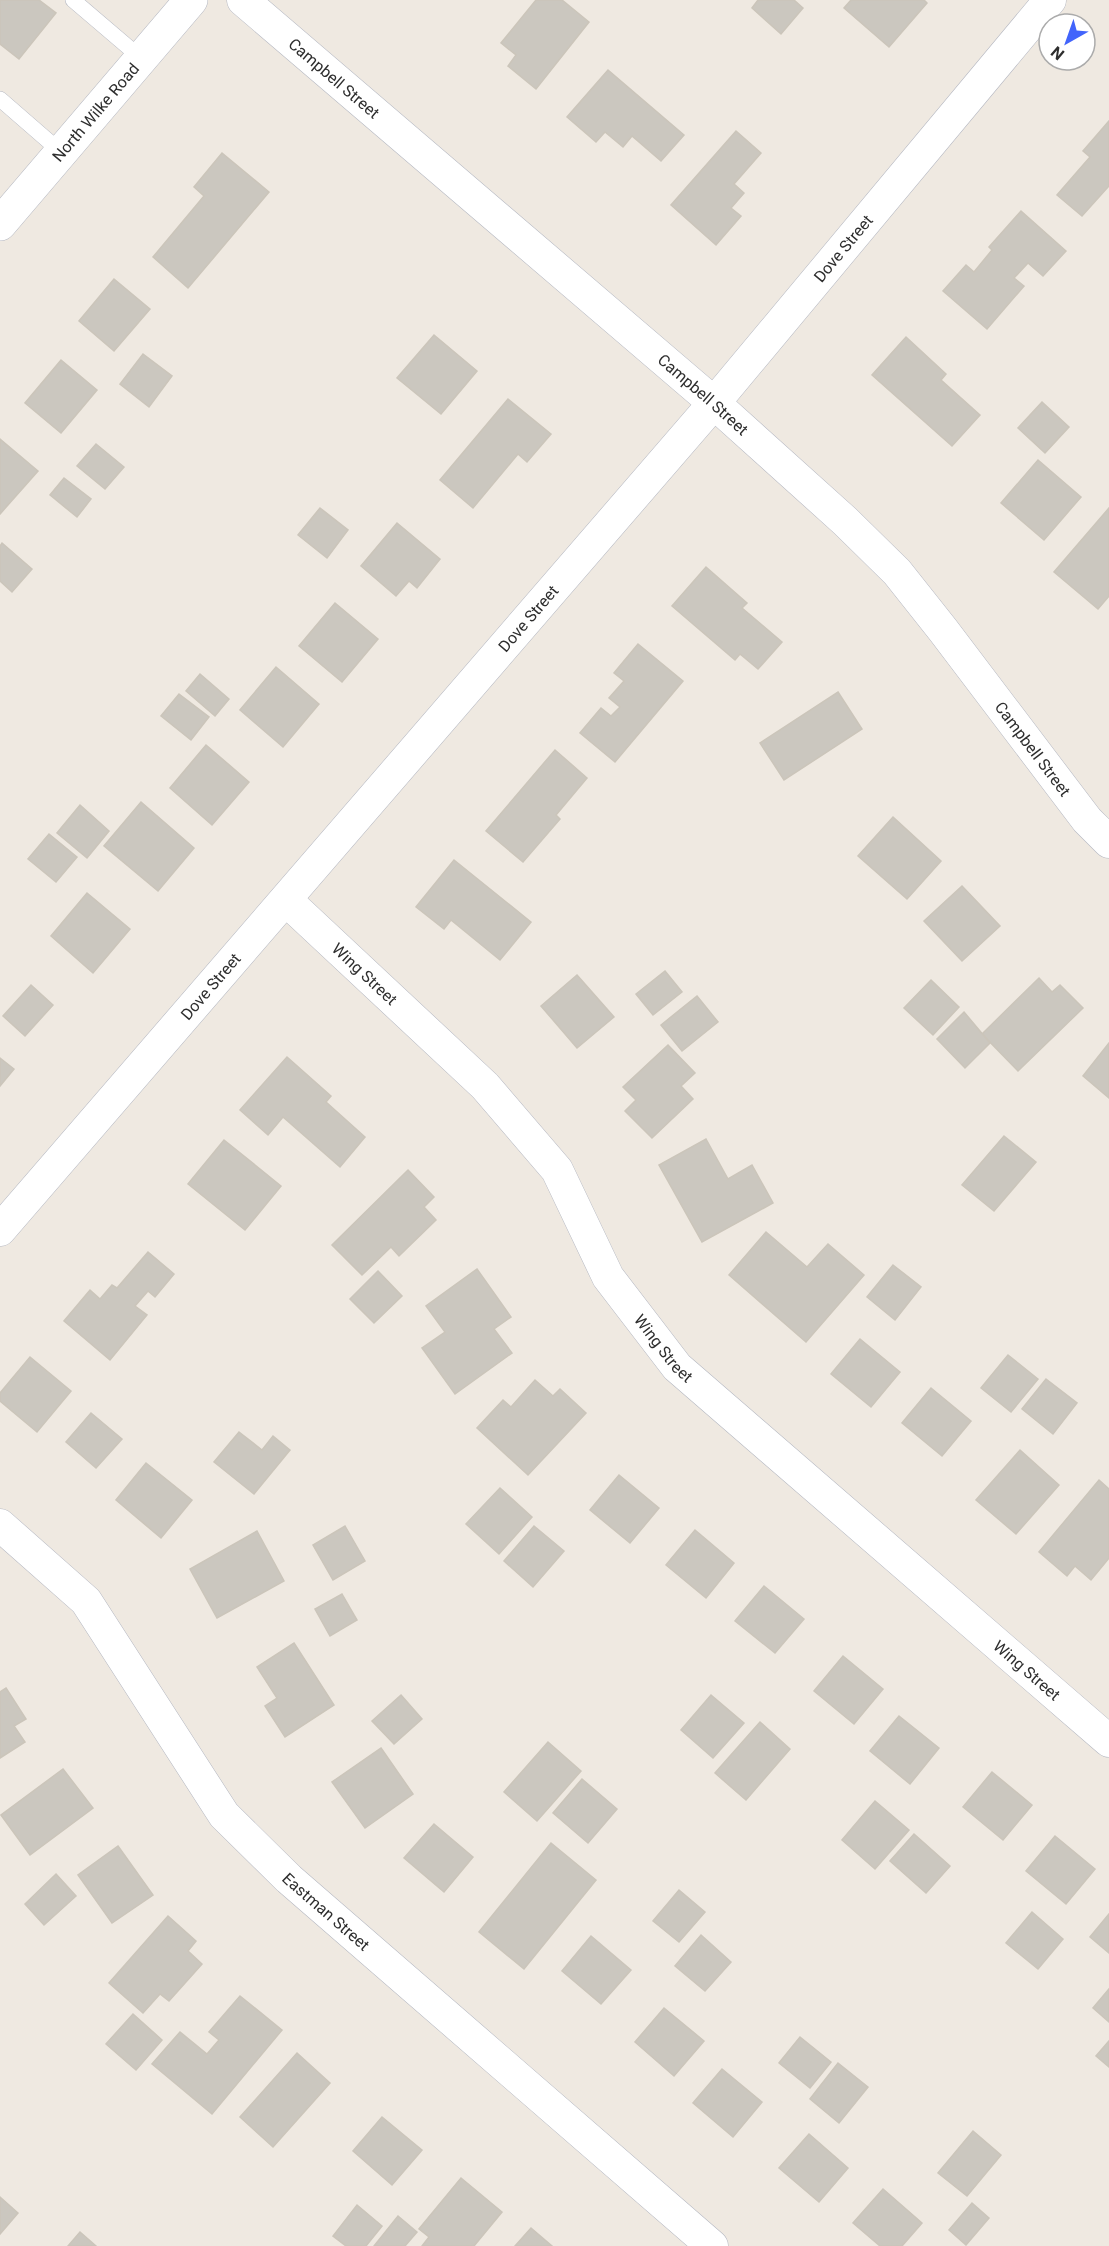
<svg xmlns="http://www.w3.org/2000/svg" width="1109" height="2246" viewBox="0 0 1109 2246" font-family="Roboto,sans-serif">
  <rect width="100%" height="100%" fill="#efe9e1"/>
  <g fill="#cbc7bf" stroke="#cbc5ba" stroke-width="1.5">
    <polygon points="0,0 39,0 56,13 19,59 0,44"/>
    <polygon points="536,0 562,0 589,22 536,89 508,66 516,55 501,43"/>
    <polygon points="758,0 794,0 803,8 781,34 752,8"/>
    <polygon points="851,0 924,0 927,3 889,47 844,8"/>
    <polygon points="608,70 684,135 661,161 632,136 623,147 605,132 596,142 567,117"/>
    <polygon points="1109,121 1109,186 1082,216 1057,195 1090,157 1083,151"/>
    <polygon points="736,131 761,153 734,184 744,193 731,208 741,216 716,245 671,205"/>
    <polygon points="222,153 269,192 188,288 153,257 204,196 194,187"/>
    <polygon points="1021,211 1066,251 1043,276 1028,263 1014,278 1024,286 987,329 943,291 966,265 974,272 992,250 989,247"/>
    <polygon points="114,279 150,309 114,351 79,321"/>
    <polygon points="434,335 477,371 441,414 397,378"/>
    <polygon points="906,337 946,374 941,380 980,415 952,446 872,375"/>
    <polygon points="143,354 172,376 149,407 120,384"/>
    <polygon points="61,360 97,390 61,433 25,403"/>
    <polygon points="508,399 551,434 527,462 518,454 473,508 440,480"/>
    <polygon points="1042,402 1069,427 1045,453 1018,428"/>
    <polygon points="0,439 38,471 0,514"/>
    <polygon points="96,444 124,467 105,489 77,466"/>
    <polygon points="1038,460 1081,497 1044,540 1001,503"/>
    <polygon points="64,478 91,499 77,517 50,495"/>
    <polygon points="320,508 348,530 327,558 298,535"/>
    <polygon points="1109,508 1109,596 1098,609 1054,572"/>
    <polygon points="397,523 440,559 417,588 409,581 396,596 361,566"/>
    <polygon points="2,543 32,569 12,592 0,581 0,546"/>
    <polygon points="706,567 747,603 742,608 782,642 758,669 740,654 735,660 672,606"/>
    <polygon points="335,603 378,639 342,682 299,646"/>
    <polygon points="638,644 683,681 615,762 580,733 601,708 611,716 620,707 609,698 624,681 614,673"/>
    <polygon points="276,667 319,704 283,747 240,710"/>
    <polygon points="200,674 229,699 215,716 186,691"/>
    <polygon points="838,692 862,729 784,780 760,743"/>
    <polygon points="179,694 209,717 191,740 161,716"/>
    <polygon points="206,745 249,782 212,825 170,788"/>
    <polygon points="555,750 587,778 556,815 560,819 523,862 486,831"/>
    <polygon points="141,802 194,848 158,891 104,846"/>
    <polygon points="80,805 109,831 87,858 57,833"/>
    <polygon points="893,817 941,861 907,899 858,856"/>
    <polygon points="49,834 77,857 56,882 28,859"/>
    <polygon points="454,860 531,922 500,960 451,920 444,929 416,907"/>
    <polygon points="962,886 1000,926 962,961 924,921"/>
    <polygon points="87,893 130,929 93,973 51,936"/>
    <polygon points="665,971 682,992 653,1015 636,994"/>
    <polygon points="577,975 614,1017 577,1048 541,1006"/>
    <polygon points="1039,978 1052,992 1060,985 1083,1008 1018,1071 982,1034"/>
    <polygon points="931,980 959,1007 933,1035 904,1008"/>
    <polygon points="31,985 53,1005 25,1036 3,1016"/>
    <polygon points="697,996 718,1022 682,1051 661,1025"/>
    <polygon points="964,1012 990,1043 965,1068 937,1039"/>
    <polygon points="1109,1043 1109,1098 1083,1076"/>
    <polygon points="668,1045 695,1073 681,1086 693,1099 652,1138 625,1111 636,1100 623,1087"/>
    <polygon points="287,1057 331,1096 326,1102 365,1137 340,1167 283,1117 268,1135 240,1110"/>
    <polygon points="0,1058 14,1069 0,1086"/>
    <polygon points="1004,1136 1036,1162 994,1211 962,1185"/>
    <polygon points="706,1139 728,1179 752,1165 773,1203 702,1242 659,1165"/>
    <polygon points="224,1140 281,1186 245,1230 188,1184"/>
    <polygon points="408,1170 434,1197 424,1207 436,1220 399,1256 391,1247 362,1275 332,1245"/>
    <polygon points="766,1232 807,1267 828,1244 864,1275 806,1342 729,1275"/>
    <polygon points="148,1252 174,1274 155,1297 148,1291 135,1306 147,1315 110,1360 64,1321 90,1290 100,1299 112,1285 117,1288"/>
    <polygon points="893,1265 921,1287 895,1320 867,1297"/>
    <polygon points="477,1269 511,1317 494,1329 512,1353 455,1394 422,1348 445,1332 426,1306"/>
    <polygon points="378,1271 402,1296 374,1323 350,1299"/>
    <polygon points="860,1339 900,1372 871,1407 831,1374"/>
    <polygon points="1008,1355 1038,1379 1011,1412 981,1388"/>
    <polygon points="30,1357 71,1391 37,1432 0,1401 0,1393"/>
    <polygon points="1046,1379 1077,1403 1053,1434 1022,1409"/>
    <polygon points="535,1380 553,1396 560,1389 586,1413 528,1475 477,1428 503,1400 511,1407"/>
    <polygon points="931,1388 971,1421 942,1456 902,1423"/>
    <polygon points="91,1413 122,1439 96,1468 66,1442"/>
    <polygon points="239,1432 262,1450 273,1436 290,1450 254,1494 214,1462"/>
    <polygon points="1020,1450 1059,1485 1016,1534 976,1500"/>
    <polygon points="146,1463 192,1500 161,1538 116,1500"/>
    <polygon points="619,1475 659,1508 630,1543 590,1510"/>
    <polygon points="1099,1480 1109,1489 1109,1558 1091,1580 1075,1566 1067,1576 1039,1552"/>
    <polygon points="500,1488 532,1517 499,1554 466,1524"/>
    <polygon points="345,1526 365,1561 333,1580 313,1545"/>
    <polygon points="534,1526 564,1551 533,1587 504,1561"/>
    <polygon points="695,1530 734,1563 706,1598 666,1565"/>
    <polygon points="257,1531 284,1581 217,1618 190,1569"/>
    <polygon points="764,1586 804,1619 775,1653 735,1621"/>
    <polygon points="342,1594 357,1620 330,1636 315,1609"/>
    <polygon points="294,1643 334,1705 285,1737 265,1706 277,1698 257,1667"/>
    <polygon points="843,1656 883,1689 854,1724 814,1691"/>
    <polygon points="6,1688 26,1719 14,1726 25,1742 0,1758 0,1692"/>
    <polygon points="401,1695 422,1719 394,1744 372,1721"/>
    <polygon points="711,1695 744,1723 713,1758 681,1730"/>
    <polygon points="899,1716 939,1748 910,1784 870,1751"/>
    <polygon points="760,1722 790,1749 746,1800 715,1773"/>
    <polygon points="548,1742 581,1771 537,1821 504,1792"/>
    <polygon points="381,1748 413,1794 365,1828 332,1782"/>
    <polygon points="63,1769 93,1808 30,1855 1,1815"/>
    <polygon points="992,1772 1032,1805 1003,1840 963,1807"/>
    <polygon points="582,1779 617,1809 588,1843 553,1813"/>
    <polygon points="875,1801 909,1830 875,1869 842,1840"/>
    <polygon points="434,1824 473,1857 444,1892 404,1858"/>
    <polygon points="914,1834 950,1866 926,1893 890,1861"/>
    <polygon points="1055,1836 1095,1869 1066,1904 1026,1871"/>
    <polygon points="551,1843 596,1880 524,1969 479,1932"/>
    <polygon points="118,1846 153,1895 112,1923 78,1875"/>
    <polygon points="56,1874 76,1896 44,1925 25,1904"/>
    <polygon points="679,1890 705,1912 679,1942 653,1921"/>
    <polygon points="1032,1912 1063,1939 1038,1969 1006,1943"/>
    <polygon points="1109,1914 1109,1953 1090,1937"/>
    <polygon points="168,1916 196,1941 188,1951 202,1964 169,2001 160,1994 143,2013 109,1983"/>
    <polygon points="701,1935 731,1962 705,1991 675,1966"/>
    <polygon points="591,1936 631,1970 601,2004 562,1971"/>
    <polygon points="1109,1989 1109,2022 1093,2008"/>
    <polygon points="240,1996 282,2030 212,2114 152,2064 180,2032 207,2054 219,2040 209,2032"/>
    <polygon points="664,2008 704,2041 674,2076 635,2042"/>
    <polygon points="133,2014 162,2040 136,2070 106,2044"/>
    <polygon points="800,2037 831,2062 810,2088 779,2063"/>
    <polygon points="1109,2041 1109,2067 1096,2056"/>
    <polygon points="297,2053 330,2083 273,2147 240,2117"/>
    <polygon points="838,2063 868,2087 839,2123 810,2099"/>
    <polygon points="722,2069 762,2102 733,2137 693,2103"/>
    <polygon points="382,2117 422,2150 392,2185 353,2151"/>
    <polygon points="973,2131 1001,2155 967,2196 938,2173"/>
    <polygon points="809,2134 848,2168 819,2202 779,2168"/>
    <polygon points="461,2178 502,2212 474,2246 422,2246 429,2237 419,2229"/>
    <polygon points="883,2189 922,2223 902,2246 880,2246 853,2223"/>
    <polygon points="0,2197 18,2213 0,2234"/>
    <polygon points="972,2203 989,2218 966,2245 949,2230"/>
    <polygon points="357,2205 382,2226 366,2246 346,2246 333,2236"/>
    <polygon points="398,2216 417,2232 405,2246 374,2246"/>
    <polygon points="531,2228 552,2246 515,2246"/>
    <polygon points="80,2232 96,2246 68,2246"/>
  </g>
  <g fill="none" stroke-linecap="round" stroke-linejoin="round">
    <g stroke="#b4b7c1" stroke-width="16">
      <g id="lane">
        <polyline points="73,0 141,58"/>
        <polyline points="0,99 61,152"/>
      </g>
    </g>
    <g stroke="#b4b7c1" stroke-width="33">
      <g id="street">
        <path id="s1" d="M243 0 714 403 845 521 897 572 943 630 1087 820 1109 842"/>
        <path id="s2" d="M286 900 485 1086 557 1170 608 1277 677 1367 1109 1741"/>
        <path id="s3" d="M0 1230 714 403 1050 0"/>
        <path id="s4" d="M0 1525 86 1601 224 1815 289 1879 712 2246"/>
      </g>
    </g>
    <g stroke="#b4b7c1" stroke-width="34">
      <g id="secondary">
        <path id="s5" d="M0 224 191 0"/>
      </g>
    </g>
    <use href="#lane" stroke="#fff" stroke-width="15"/>
    <use href="#street" stroke="#fff" stroke-width="32"/>
    <use href="#secondary" stroke="#fff" stroke-width="33"/>
  </g>
  <g text-anchor="middle" dominant-baseline="central" stroke-width="5" stroke-linejoin="round" paint-order="stroke">
    <g font-size="16" fill="#2e2e2e" stroke="#fff">
      <text stroke="none"><textPath href="#s1" startOffset="120">Campbell Street</textPath></text>
      <text stroke="none"><textPath href="#s5" startOffset="147">North Wilke Road</textPath></text>
      <text stroke="none"><textPath href="#s3" startOffset="1294">Dove Street</textPath></text>
      <text stroke="none"><textPath href="#s1" startOffset="606">Campbell Street</textPath></text>
      <text stroke="none"><textPath href="#s3" startOffset="808">Dove Street</textPath></text>
      <text stroke="none"><textPath href="#s1" startOffset="1092">Campbell Street</textPath></text>
      <text stroke="none"><textPath href="#s2" startOffset="108">Wing Street</textPath></text>
      <text stroke="none"><textPath href="#s3" startOffset="322">Dove Street</textPath></text>
      <text stroke="none"><textPath href="#s2" startOffset="592">Wing Street</textPath></text>
      <text stroke="none"><textPath href="#s2" startOffset="1078">Wing Street</textPath></text>
      <text stroke="none"><textPath href="#s4" startOffset="510">Eastman Street</textPath></text>
    </g>
  </g>
  <g transform="translate(1067 42) rotate(220)"><circle r="28" fill="#ffffff" stroke="#ababab" stroke-width="1.5"/>
  <path d="M0-4.5L10 22L0 15L-10 22Z" fill="#4264fb"/>
  <text y="-9" font-size="16" font-weight="bold" text-anchor="middle" fill="#2e2e2e">N</text>
  </g>
</svg>
